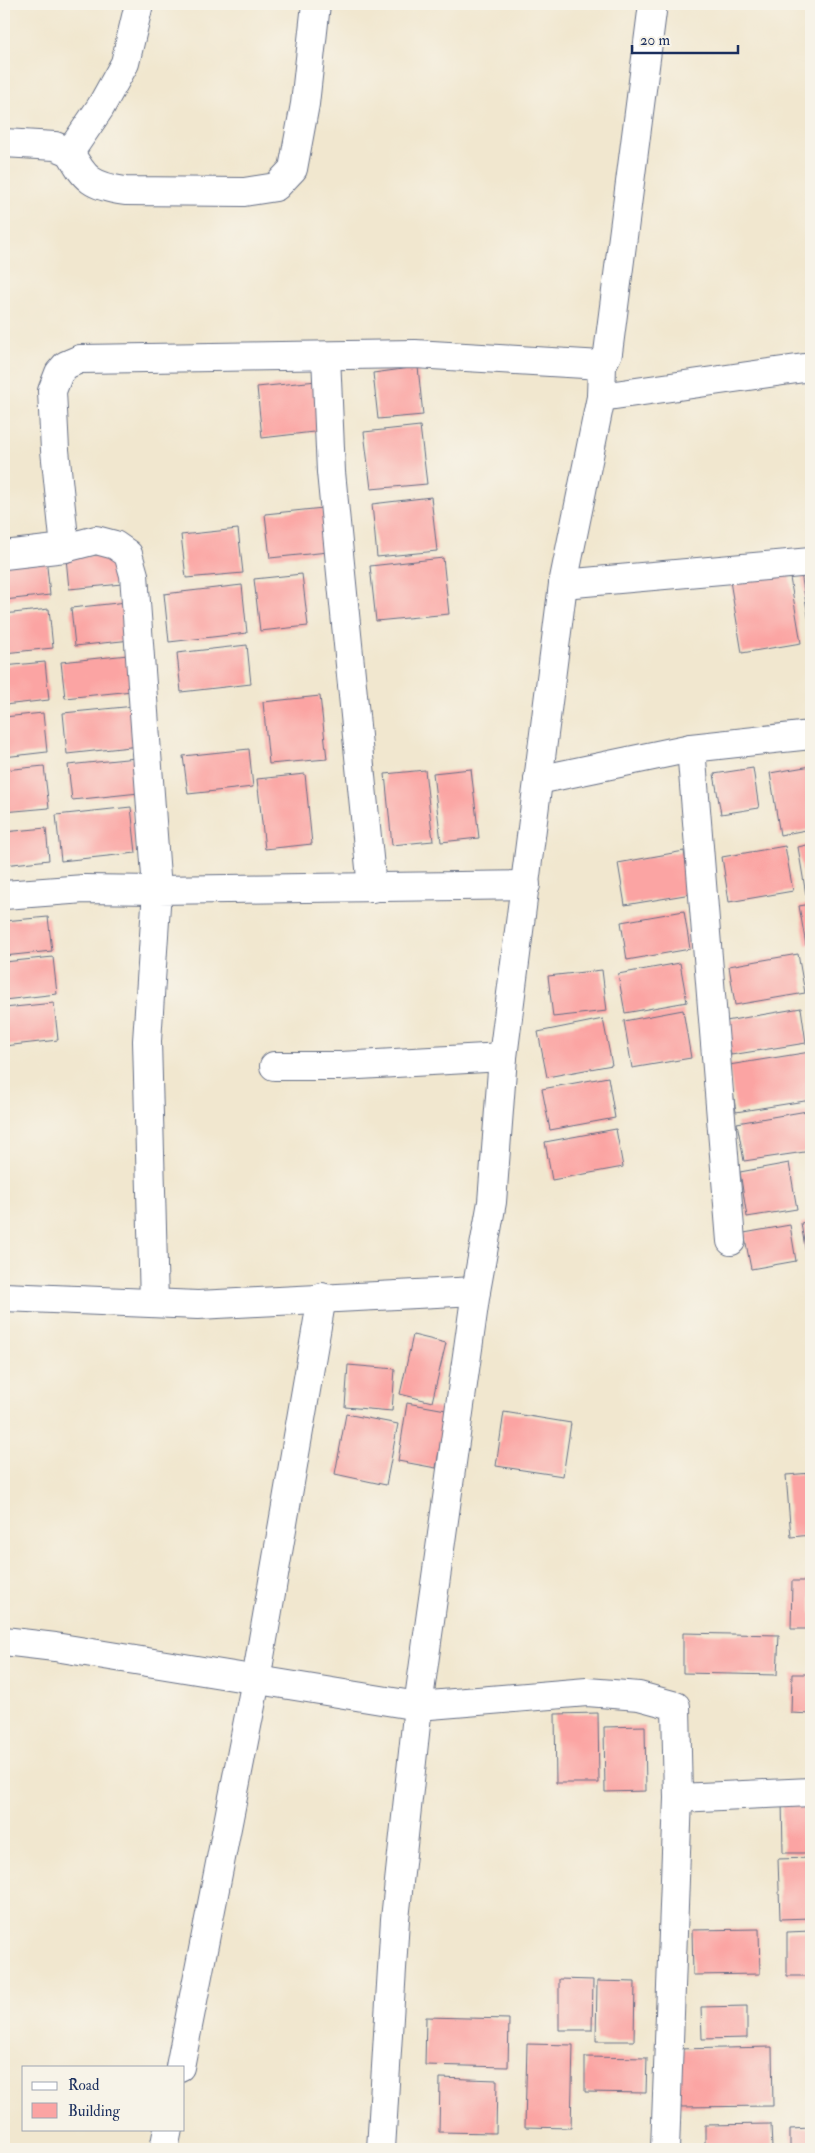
<svg xmlns="http://www.w3.org/2000/svg" width="815" height="2153" viewBox="0 0 815 2153" font-family="'IM FELL Double Pica',serif">
  <rect width="100%" height="100%" fill="#f7f3e8"/>
  <filter id="ink" filterUnits="userSpaceOnUse"><feTurbulence type="fractalNoise" baseFrequency=".02" numOctaves="2"/><feDisplacementMap in="SourceGraphic" scale="10" xChannelSelector="R" yChannelSelector="G"/><feConvolveMatrix kernelMatrix="1 2 1 2 8 2 1 2 1" color-interpolation-filters="sRGB"/></filter>
  <filter id="wash" filterUnits="userSpaceOnUse"><feTurbulence type="fractalNoise" baseFrequency=".0096" numOctaves="4" result="noise"/><feDisplacementMap in="SourceGraphic" scale="20" xChannelSelector="R" yChannelSelector="G"/><feGaussianBlur stdDeviation="1.12" result="paint"/><feColorMatrix in="noise" values="0 0 0 0 0 0 0 0 0 0 0 0 0 0 0 0 0 1.4 0 .05"/><feComposite in="paint" operator="in"/></filter>
  <g filter="url(#wash)">
    <rect width="100%" height="100%" fill="#f1e7cf"/>
    <g id="blocks">
      <g fill="#fba4a3">
        <polygon points="418,367 423,415 378,419 373,373"/>
        <polygon points="317,381 322,431 262,438 257,387"/>
        <polygon points="420,426 427,484 371,489 364,432"/>
        <polygon points="431,497 437,551 377,557 372,504"/>
        <polygon points="323,508 328,552 270,558 265,514"/>
        <polygon points="238,529 243,573 186,578 181,535"/>
        <polygon points="119,553 122,584 69,589 66,558"/>
        <polygon points="46,557 50,595 4,600 4,562"/>
        <polygon points="443,558 449,614 376,621 370,566"/>
        <polygon points="811,571 811,628 810,628 801,573"/>
        <polygon points="789,572 801,643 742,653 730,581"/>
        <polygon points="302,574 308,626 260,631 254,579"/>
        <polygon points="242,585 247,633 169,642 164,594"/>
        <polygon points="127,602 131,640 75,646 71,608"/>
        <polygon points="49,609 53,648 4,653 4,614"/>
        <polygon points="247,645 251,684 181,692 177,653"/>
        <polygon points="128,655 132,691 65,698 61,662"/>
        <polygon points="45,662 49,700 4,705 4,666"/>
        <polygon points="320,696 327,759 269,764 263,702"/>
        <polygon points="135,706 139,746 67,754 63,713"/>
        <polygon points="43,713 47,752 4,757 4,717"/>
        <polygon points="249,749 253,787 188,794 183,756"/>
        <polygon points="136,758 139,793 72,800 68,765"/>
        <polygon points="44,766 49,808 4,812 4,770"/>
        <polygon points="811,766 811,829 780,835 770,773"/>
        <polygon points="753,768 759,808 721,814 714,774"/>
        <polygon points="471,769 479,838 441,842 433,773"/>
        <polygon points="425,770 433,841 392,845 385,774"/>
        <polygon points="305,774 312,844 265,849 257,779"/>
        <polygon points="131,807 136,853 61,861 56,815"/>
        <polygon points="46,828 49,860 4,865 4,832"/>
        <polygon points="811,844 811,894 806,895 798,847"/>
        <polygon points="785,846 793,891 729,902 722,857"/>
        <polygon points="684,851 691,894 625,905 618,863"/>
        <polygon points="811,904 811,944 806,945 799,906"/>
        <polygon points="684,911 690,949 627,960 621,922"/>
        <polygon points="48,917 52,951 4,956 4,921"/>
        <polygon points="798,954 805,993 735,1005 729,966"/>
        <polygon points="53,957 57,994 4,1000 4,962"/>
        <polygon points="680,963 687,1002 625,1013 618,974"/>
        <polygon points="602,970 607,1011 553,1017 548,976"/>
        <polygon points="54,1003 58,1040 4,1046 4,1008"/>
        <polygon points="801,1008 806,1043 731,1055 726,1021"/>
        <polygon points="683,1010 691,1058 632,1068 624,1021"/>
        <polygon points="603,1019 612,1065 547,1077 538,1032"/>
        <polygon points="810,1052 811,1100 736,1112 729,1065"/>
        <polygon points="608,1077 615,1118 550,1130 542,1089"/>
        <polygon points="807,1111 811,1135 811,1151 744,1161 737,1123"/>
        <polygon points="616,1129 623,1167 552,1180 545,1142"/>
        <polygon points="789,1163 797,1209 747,1217 740,1172"/>
        <polygon points="811,1221 811,1259 807,1260 801,1223"/>
        <polygon points="790,1225 796,1261 751,1269 744,1233"/>
        <polygon points="413,1335 446,1343 432,1402 400,1394"/>
        <polygon points="348,1365 395,1369 392,1411 345,1407"/>
        <polygon points="407,1403 446,1410 436,1468 398,1461"/>
        <polygon points="504,1412 571,1423 563,1476 496,1466"/>
        <polygon points="346,1414 398,1424 386,1485 335,1474"/>
        <polygon points="811,1473 811,1535 791,1537 786,1475"/>
        <polygon points="792,1581 811,1581 811,1629 791,1629"/>
        <polygon points="683,1633 779,1635 777,1675 683,1673"/>
        <polygon points="792,1674 811,1674 811,1714 791,1713"/>
        <polygon points="598,1713 599,1783 556,1783 555,1714"/>
        <polygon points="645,1726 646,1791 605,1792 604,1727"/>
        <polygon points="782,1800 811,1800 811,1853 783,1853"/>
        <polygon points="811,1858 811,1918 780,1919 778,1859"/>
        <polygon points="759,1929 760,1974 693,1975 692,1930"/>
        <polygon points="811,1931 811,1976 787,1976 787,1932"/>
        <polygon points="559,1979 593,1980 592,2030 559,2030"/>
        <polygon points="597,1981 635,1982 634,2041 596,2041"/>
        <polygon points="747,2006 747,2038 702,2039 701,2007"/>
        <polygon points="426,2017 509,2019 508,2067 425,2065"/>
        <polygon points="527,2044 573,2045 571,2128 525,2127"/>
        <polygon points="772,2047 773,2106 678,2107 677,2049"/>
        <polygon points="585,2057 647,2058 646,2093 585,2092"/>
        <polygon points="440,2078 497,2080 496,2133 439,2132"/>
        <polygon points="771,2124 772,2149 705,2149 705,2125"/>
        <polygon points="811,2128 811,2149 790,2149 790,2129"/>
      </g>
    </g>
  </g>
  <g filter="url(#ink)">
    <use href="#blocks" fill-opacity="0" stroke="#666f86" stroke-width="1"/>
    <g fill="none" stroke-linecap="round" stroke-linejoin="round">
      <g stroke="#666f86" stroke-width="30">
        <g id="minor">
          <polyline points="4,143 55,146 70,152 100,108 125,63 139,4"/>
          <path d="M70 152C85 180 92 186 125 191L244 192 276 187 293 169 305 104 316 4"/>
          <polyline points="326,356 331,472 372,888"/>
          <polyline points="601,397 811,367"/>
          <polyline points="4,555 65,548 55,450 52,391 59,373 66,365 80,359 415,354 602,365"/>
          <polyline points="563,584 811,562"/>
          <polyline points="691,748 731,1241"/>
          <polyline points="538,780 691,748 811,735"/>
          <polyline points="4,895 84,889 157,890 134,575 128,554 115,545 96,540 65,548"/>
          <polyline points="274,1066 341,1066 503,1057"/>
          <polyline points="4,1297 198,1305 476,1291"/>
          <polyline points="154,1303 147,1041 157,890 526,885"/>
          <polyline points="4,1641 55,1647 418,1706 587,1692 639,1696 676,1706 678,1798 665,2149"/>
          <polyline points="678,1798 811,1792"/>
          <polyline points="180,2067 256,1680 322,1297"/>
          <polyline points="164,2149 168,2129"/>
          <polyline points="381,2149 395,1919 418,1706 476,1291 492,1202 503,1057 563,584 601,397 602,365 608,353 653,4"/>
        </g>
      </g>
      <use href="#minor" stroke="#fff" stroke-width="28"/>
    </g>
  </g>
  <rect width="815" height="2153" fill="none" stroke="#f7f3e8" stroke-width="20"/>
  <rect x="22" y="2066" width="162" height="65" fill="#f7f3e8" stroke="#9fa5b1"/>
  <rect x="32" y="2082" width="25" height="8" fill="#ffffff" stroke="#9fa5b1"/>
  <text x="68" y="2090" font-size="15" fill="#1b2f5e">Road</text>
  <rect x="32" y="2103" width="25" height="15" fill="#fba4a3" stroke="#9fa5b1"/>
  <text x="68" y="2116" font-size="15" fill="#1b2f5e">Building</text>
  <path d="M632 45v8h106v-8" fill="none" stroke="#1b2f5e" stroke-width="2.5"/>
  <text x="640" y="45" font-size="15" fill="#1b2f5e" stroke="#f7f3e8" stroke-width="4" paint-order="stroke">20 m</text>
</svg>
